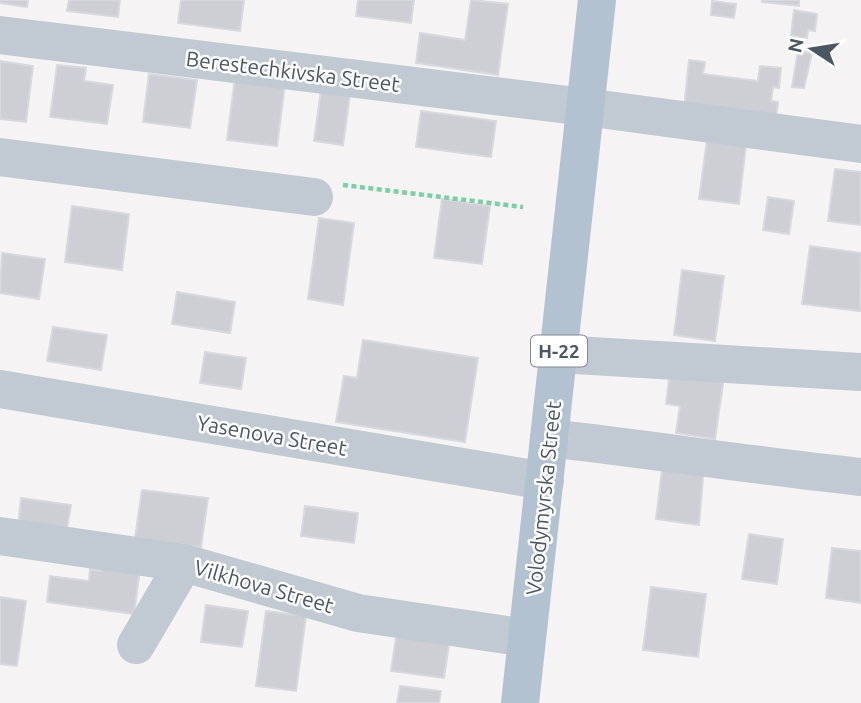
<svg xmlns="http://www.w3.org/2000/svg" width="861" height="703" viewBox="0 0 861 703" font-family="Ubuntu,sans-serif">
  <rect width="100%" height="100%" fill="#f5f3f3"/>
  <g fill="#cdcfd5" stroke="#d7d9de" stroke-width="2">
    <polygon points="0,0 28,0 27,7 0,3"/>
    <polygon points="69,0 120,0 118,17 67,11"/>
    <polygon points="181,0 244,0 240,31 178,23"/>
    <polygon points="358,0 414,0 411,23 356,16"/>
    <polygon points="471,0 508,4 498,75 416,63 420,33 465,40"/>
    <polygon points="762,0 799,0 799,6 762,2"/>
    <polygon points="712,1 736,4 734,18 711,15"/>
    <polygon points="794,10 817,14 815,31 808,30 807,38 791,36"/>
    <polygon points="798,51 812,53 804,88 792,87"/>
    <polygon points="689,60 705,62 703,74 758,81 760,66 781,68 779,88 773,87 771,101 778,102 776,118 684,108"/>
    <polygon points="0,61 33,66 26,122 0,119"/>
    <polygon points="57,65 86,68 84,81 113,85 107,124 50,117"/>
    <polygon points="149,74 197,80 190,128 143,122"/>
    <polygon points="235,78 285,84 277,146 227,140"/>
    <polygon points="322,83 351,87 343,145 314,141"/>
    <polygon points="421,111 496,121 491,157 416,147"/>
    <polygon points="707,140 746,145 739,204 699,199"/>
    <polygon points="835,169 861,172 861,225 828,221"/>
    <polygon points="768,197 794,201 789,234 763,230"/>
    <polygon points="442,199 490,206 482,264 434,258"/>
    <polygon points="72,206 129,214 122,270 65,262"/>
    <polygon points="319,218 354,223 343,305 308,299"/>
    <polygon points="810,246 861,253 860,311 802,304"/>
    <polygon points="2,253 45,259 39,299 0,293"/>
    <polygon points="682,270 724,276 715,341 674,335"/>
    <polygon points="177,292 235,302 230,333 172,324"/>
    <polygon points="53,327 107,335 101,370 47,361"/>
    <polygon points="363,340 478,358 465,442 336,422 344,376 357,378"/>
    <polygon points="205,352 246,358 241,389 200,383"/>
    <polygon points="671,362 725,370 715,439 676,433 680,406 666,404"/>
    <polygon points="663,461 704,466 699,525 656,519"/>
    <polygon points="142,490 208,498 201,547 135,538"/>
    <polygon points="21,498 71,505 66,534 18,528"/>
    <polygon points="305,506 358,513 354,543 301,536"/>
    <polygon points="749,534 783,539 777,584 742,579"/>
    <polygon points="832,548 861,551 861,603 826,598"/>
    <polygon points="103,557 141,562 134,614 47,602 50,576 89,581 90,569 101,571"/>
    <polygon points="651,587 706,594 698,657 643,650"/>
    <polygon points="0,597 26,601 17,666 0,664"/>
    <polygon points="206,605 248,611 242,647 201,642"/>
    <polygon points="266,611 306,616 296,691 256,686"/>
    <polygon points="398,624 451,631 444,678 391,671"/>
    <polygon points="400,686 441,691 439,703 397,703"/>
  </g>
  <g fill="none" stroke-linecap="round" stroke-linejoin="round">
    <polyline stroke="#7ad0a6" stroke-width="4.5" stroke-dasharray="5 3.5" stroke-linecap="butt" points="343,185 523,207"/>
    <g stroke="#c1cad2" stroke-width="38">
      <polyline points="0,35 585,107 861,144"/>
      <polyline points="0,157 314,197"/>
      <polyline points="558,354 861,372"/>
      <polyline points="0,389 545,481"/>
      <path d="M549 438C654 450 757 466 861 477"/>
      <polyline points="0,536 184,563 358,613 527,638"/>
      <polyline points="136,645 184,563"/>
    </g>
    <polyline stroke="#b3c2d1" stroke-width="38" points="520,703 597,0"/>
  </g>
  <g text-anchor="middle" dominant-baseline="central" stroke-width="5" stroke-linejoin="round" paint-order="stroke">
    <rect fill="#fff" stroke="#808990" stroke-width="2" x="531" y="335.5" width="56" height="31" rx="5"/>
    <g font-size="19" font-weight="bold" fill="#4a5661">
      <text x="559" y="351">Н-22</text>
    </g>
    <g font-size="21" fill="#4a5661" stroke="#fff">
      <text transform="translate(293 71) rotate(7)">Berestechkivska Street</text>
      <text transform="translate(272 435) rotate(10)">Yasenova Street</text>
      <text transform="translate(543 498) rotate(-84)">Volodymyrska Street</text>
      <text transform="translate(264 586) rotate(16)">Vilkhova Street</text>
    </g>
  </g>
  <g transform="translate(812 49) rotate(282)" stroke="#ffffff" stroke-width="5" paint-order="stroke">
  <path d="M0-5L12 26L0 18L-12 26Z" fill="#4a5661"/>
  <text y="-10" font-size="19" font-weight="bold" text-anchor="middle" fill="#4a5661">N</text>
  </g>
</svg>
